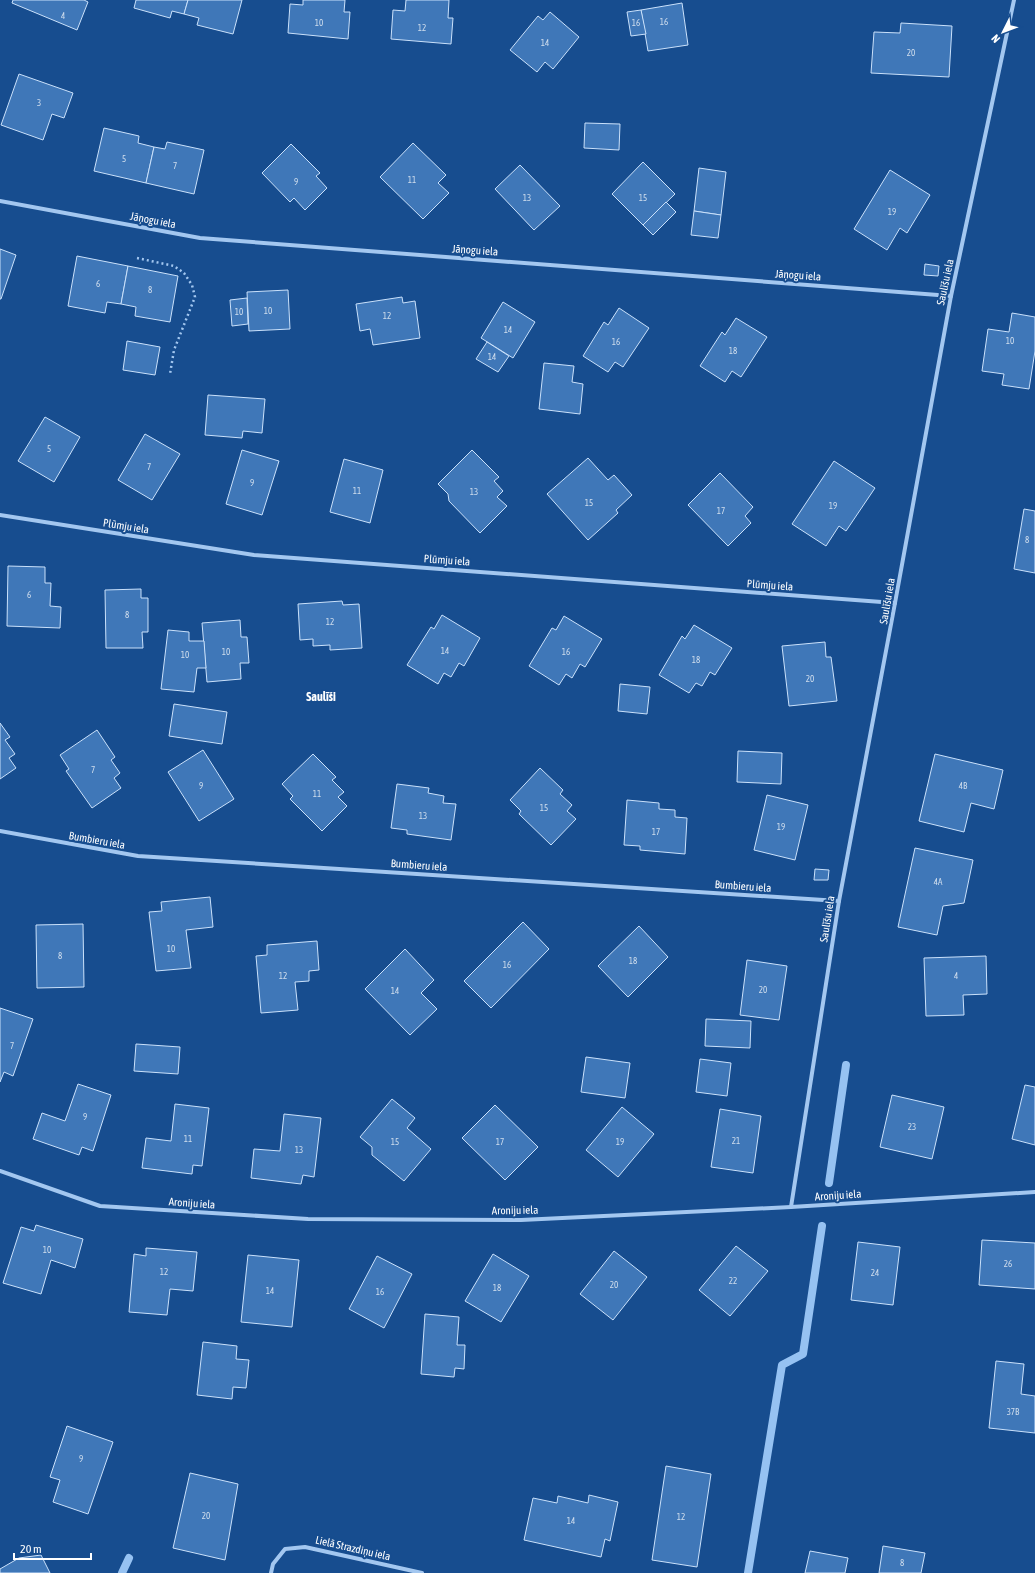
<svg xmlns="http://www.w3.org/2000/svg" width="1035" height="1573" viewBox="0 0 1035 1573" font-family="'Asap Condensed',sans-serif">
  <rect width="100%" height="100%" fill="#174d8f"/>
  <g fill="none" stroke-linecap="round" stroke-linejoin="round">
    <g stroke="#96c2f2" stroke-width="8">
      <polyline points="829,1183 846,1065"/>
      <polyline points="122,1573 129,1558"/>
      <polyline points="748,1573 782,1365 803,1354 822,1226"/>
    </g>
  </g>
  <g fill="#3f77b8" stroke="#cae1fb">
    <polygon points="13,0 84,0 88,2 77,30 12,3"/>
    <polygon points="136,0 188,0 184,14 172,11 170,18 134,8"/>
    <polygon points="188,0 242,0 233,34 197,25 199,18 184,14"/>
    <polygon points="303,0 345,0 344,12 350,12 348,39 288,33 290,4 303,5"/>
    <polygon points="406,0 449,0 448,18 453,18 451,44 391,39 393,10 405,11"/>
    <polygon points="682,3 688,45 648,51 641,10"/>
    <polygon points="641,10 646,34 631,36 627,12"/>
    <polygon points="550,12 579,37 553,69 545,62 537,72 510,50 538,16 543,20"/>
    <polygon points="901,23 952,26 949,77 871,73 874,32 900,33"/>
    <polygon points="19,74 73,93 64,118 52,114 43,140 1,125"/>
    <polygon points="585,123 620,124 619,150 584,148"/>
    <polygon points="104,128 139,136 138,143 154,147 146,183 94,171"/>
    <polygon points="167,142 204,150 194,194 146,183 154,147 165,149"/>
    <polygon points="413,143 446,175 438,183 449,193 423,219 380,177"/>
    <polygon points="291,144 320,173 316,176 327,188 305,210 294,198 290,202 262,173"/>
    <polygon points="643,162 675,194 643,225 612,194"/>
    <polygon points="520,165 560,206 534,230 495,189"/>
    <polygon points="699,168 726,172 721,215 694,211"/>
    <polygon points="890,170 930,195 907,233 900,228 887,250 854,229"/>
    <polygon points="666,202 676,212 653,235 643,225"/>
    <polygon points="694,211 721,215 718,238 691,235"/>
    <polygon points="0,249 16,255 1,299 0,299"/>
    <polygon points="77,256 128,266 121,304 107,302 105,313 68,306"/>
    <polygon points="925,264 939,266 938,276 924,275"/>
    <polygon points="128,266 178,276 170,322 135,316 136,307 121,304"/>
    <polygon points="288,290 290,329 249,331 247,292"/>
    <polygon points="402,297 403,303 415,301 420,338 373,345 370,329 360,331 356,304"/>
    <polygon points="247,298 248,324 232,326 230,300"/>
    <polygon points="503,302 535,322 513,358 481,338"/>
    <polygon points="619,308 649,328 623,367 615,362 608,372 583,356 604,322 608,325"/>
    <polygon points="1012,313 1035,317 1035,351 1029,389 1002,385 1004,374 982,371 988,329 1009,332"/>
    <polygon points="736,318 767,337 741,377 732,371 725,382 700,366 722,332 725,335"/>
    <polygon points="127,341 160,347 155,375 123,370"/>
    <polygon points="487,342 509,356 498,372 476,359"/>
    <polygon points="544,363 574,366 572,382 583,384 580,414 539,409"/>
    <polygon points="208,395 265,399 262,433 243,431 242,438 205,435"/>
    <polygon points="45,417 80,437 54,482 18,461"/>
    <polygon points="145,434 180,454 152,500 118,480"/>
    <polygon points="242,450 279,461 262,515 226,504"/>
    <polygon points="472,450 499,477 494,481 503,491 497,497 507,506 480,533 449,501 448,494 438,484"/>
    <polygon points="588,458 608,480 614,475 632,495 616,510 618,513 588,540 547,494"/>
    <polygon points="344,459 383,470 370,523 330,512"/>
    <polygon points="834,461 875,488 846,531 839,526 826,546 792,524"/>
    <polygon points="720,473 753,507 745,516 751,523 728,546 688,505"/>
    <polygon points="1024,509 1035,511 1035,573 1014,569"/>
    <polygon points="8,566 45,567 45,583 51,583 50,606 61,607 60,628 7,626"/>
    <polygon points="141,589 141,598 148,598 148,632 142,632 143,648 106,648 105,590"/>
    <polygon points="342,601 343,605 359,604 362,648 330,650 330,645 313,646 313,639 300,640 298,604"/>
    <polygon points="442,615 480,638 464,666 459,663 451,677 444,673 438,684 407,665 431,627 434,629"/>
    <polygon points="564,616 602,639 585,667 580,664 572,678 566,674 559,685 529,666 552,628 556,630"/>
    <polygon points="240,620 241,637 247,637 249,663 240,663 241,679 207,682 202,623"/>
    <polygon points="694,625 732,648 715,675 710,672 702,686 696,683 689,693 659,675 682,636 685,639"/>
    <polygon points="168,630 189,632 189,641 204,641 206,668 197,668 194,692 161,689"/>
    <polygon points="825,642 826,657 831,657 837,701 789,706 782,646"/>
    <polygon points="620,684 650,687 647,714 618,711"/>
    <polygon points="174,704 227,712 222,744 169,736"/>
    <polygon points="0,723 10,737 5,740 15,754 9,758 16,768 0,779"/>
    <polygon points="97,730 115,757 111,760 120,773 114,778 121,788 92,808 66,771 69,769 60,755"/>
    <polygon points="203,750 234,799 199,821 168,772"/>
    <polygon points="738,751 782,753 781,784 737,782"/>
    <polygon points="313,754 336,777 332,780 344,792 338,797 347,806 322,831 290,799 293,796 282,784"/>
    <polygon points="935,754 1003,770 994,809 971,803 964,832 919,821"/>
    <polygon points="540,768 563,790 560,794 572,805 567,811 576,819 551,845 519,814 521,811 510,800"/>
    <polygon points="397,784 429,788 428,793 444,796 443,803 456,804 451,840 407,834 407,830 391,828"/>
    <polygon points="767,795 808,805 795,860 754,850"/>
    <polygon points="627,800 659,803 659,809 675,810 675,817 687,818 685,854 640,850 640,846 624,845"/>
    <polygon points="915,848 973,860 964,903 943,906 937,935 898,927"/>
    <polygon points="815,869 829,870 828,880 814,880"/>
    <polygon points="210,897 213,927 186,930 191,968 156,971 149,912 162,911 161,902"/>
    <polygon points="523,922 549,949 491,1008 464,981"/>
    <polygon points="83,924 84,987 37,988 36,925"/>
    <polygon points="639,926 668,957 628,997 598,966"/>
    <polygon points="317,941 319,970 309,971 309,981 295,982 298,1010 261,1013 256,956 267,955 267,945"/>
    <polygon points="405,949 434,980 421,993 437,1009 410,1035 365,989"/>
    <polygon points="986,956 987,994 963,995 964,1015 926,1016 924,958"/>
    <polygon points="747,960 787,966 779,1020 740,1015"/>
    <polygon points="0,1008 33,1019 13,1076 4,1072 0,1082"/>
    <polygon points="706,1019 751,1021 750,1048 705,1046"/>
    <polygon points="136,1044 180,1047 178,1074 134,1071"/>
    <polygon points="586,1057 630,1063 625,1098 581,1092"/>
    <polygon points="700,1059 731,1063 727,1096 696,1092"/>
    <polygon points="78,1084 111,1095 93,1151 82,1147 79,1155 33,1139 42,1113 65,1121"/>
    <polygon points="1025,1085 1035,1087 1035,1145 1012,1139"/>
    <polygon points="892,1095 944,1107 932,1159 880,1147"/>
    <polygon points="392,1099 415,1118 407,1128 431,1149 404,1181 372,1155 372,1147 360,1137"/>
    <polygon points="175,1104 209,1108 202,1166 193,1165 192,1174 142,1168 146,1138 171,1141"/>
    <polygon points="495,1105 538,1147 505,1180 462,1138"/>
    <polygon points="622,1107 654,1134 618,1177 586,1150"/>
    <polygon points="720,1109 761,1116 753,1173 711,1167"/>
    <polygon points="284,1114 321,1118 314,1177 303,1175 301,1184 251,1178 254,1149 280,1151"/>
    <polygon points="36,1225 83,1239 75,1268 51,1260 41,1294 3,1283 21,1227 34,1231"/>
    <polygon points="982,1240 1035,1243 1035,1289 979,1285"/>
    <polygon points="858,1242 900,1247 893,1305 851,1300"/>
    <polygon points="736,1246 768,1271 730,1316 699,1290"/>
    <polygon points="146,1248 197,1252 193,1291 170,1289 167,1315 129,1312 134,1254 146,1256"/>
    <polygon points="614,1251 647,1277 613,1320 580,1294"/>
    <polygon points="493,1254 529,1276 501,1322 465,1301"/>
    <polygon points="248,1255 299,1260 292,1327 241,1322"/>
    <polygon points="377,1256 412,1274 384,1328 349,1309"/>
    <polygon points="425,1314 459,1317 457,1345 465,1345 464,1369 455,1368 454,1377 421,1374"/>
    <polygon points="203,1342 237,1346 236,1359 249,1360 246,1388 233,1387 232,1399 197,1395"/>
    <polygon points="996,1361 1024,1364 1021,1394 1035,1396 1035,1433 989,1428"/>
    <polygon points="67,1426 113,1442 88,1514 53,1502 60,1480 50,1477"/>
    <polygon points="666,1466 711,1474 697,1567 652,1560"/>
    <polygon points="190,1473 238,1484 225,1560 173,1548"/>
    <polygon points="589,1495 618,1502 610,1541 605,1539 601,1557 524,1540 533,1498 557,1503 558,1496 588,1503"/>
    <polygon points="883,1546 925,1553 921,1573 879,1573"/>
    <polygon points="810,1551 848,1558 845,1573 805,1573"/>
    <polygon points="41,1555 50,1573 0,1573 0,1569 19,1558"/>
  </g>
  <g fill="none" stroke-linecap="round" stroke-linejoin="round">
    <polyline stroke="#a3c7f0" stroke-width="2.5" stroke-dasharray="2 3" stroke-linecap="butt" points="137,258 174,266 184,273 192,285 195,297 174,350 170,374"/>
    <g stroke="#a3c7f0" stroke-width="4">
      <polyline points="0,201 200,238 951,296"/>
      <polyline points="0,515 254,555 895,603"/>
      <polyline points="0,831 138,856 839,901"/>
      <polyline points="0,1171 100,1206 308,1219 521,1220 791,1207 1035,1192"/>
      <polyline points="791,1207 839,901 895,603 951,296 1014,0"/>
      <polyline points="271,1573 273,1564 285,1549 305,1547 422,1573"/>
    </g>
  </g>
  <g text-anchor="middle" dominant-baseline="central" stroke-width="4" stroke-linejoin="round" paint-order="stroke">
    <g font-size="9" fill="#cfdded">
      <text x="63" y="16">4</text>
      <text x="664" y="22">16</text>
      <text x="319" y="23">10</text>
      <text x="636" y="23">16</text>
      <text x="422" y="28">12</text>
      <text x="545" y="43">14</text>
      <text x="911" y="53">20</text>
      <text x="39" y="103">3</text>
      <text x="124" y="159">5</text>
      <text x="175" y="166">7</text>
      <text x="412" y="180">11</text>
      <text x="296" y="182">9</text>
      <text x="527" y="198">13</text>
      <text x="643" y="198">15</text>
      <text x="892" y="212">19</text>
      <text x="98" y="284">6</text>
      <text x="150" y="290">8</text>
      <text x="268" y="311">10</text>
      <text x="239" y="312">10</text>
      <text x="387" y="316">12</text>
      <text x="508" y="330">14</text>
      <text x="1010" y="341">10</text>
      <text x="616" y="342">16</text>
      <text x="733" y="351">18</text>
      <text x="492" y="357">14</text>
      <text x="49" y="449">5</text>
      <text x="149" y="467">7</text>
      <text x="252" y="483">9</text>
      <text x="357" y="491">11</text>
      <text x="474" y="492">13</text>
      <text x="589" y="503">15</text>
      <text x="833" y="506">19</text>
      <text x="721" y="511">17</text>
      <text x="1027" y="540">8</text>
      <text x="29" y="595">6</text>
      <text x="127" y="615">8</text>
      <text x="330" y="622">12</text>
      <text x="445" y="651">14</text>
      <text x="226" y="652">10</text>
      <text x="566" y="652">16</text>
      <text x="185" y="655">10</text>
      <text x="696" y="660">18</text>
      <text x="810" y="679">20</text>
      <text x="93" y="770">7</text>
      <text x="201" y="786">9</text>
      <text x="963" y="786">4B</text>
      <text x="317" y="794">11</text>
      <text x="544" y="808">15</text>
      <text x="423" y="816">13</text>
      <text x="781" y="827">19</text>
      <text x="656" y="832">17</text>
      <text x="938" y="882">4A</text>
      <text x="171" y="949">10</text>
      <text x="60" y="956">8</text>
      <text x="633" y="961">18</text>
      <text x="507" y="965">16</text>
      <text x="283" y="976">12</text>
      <text x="956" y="976">4</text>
      <text x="763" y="990">20</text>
      <text x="395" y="991">14</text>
      <text x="12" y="1046">7</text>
      <text x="85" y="1117">9</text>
      <text x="912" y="1127">23</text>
      <text x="188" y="1139">11</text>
      <text x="736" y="1141">21</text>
      <text x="395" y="1142">15</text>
      <text x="500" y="1142">17</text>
      <text x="620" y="1142">19</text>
      <text x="299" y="1150">13</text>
      <text x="47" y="1250">10</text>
      <text x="1008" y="1264">26</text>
      <text x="164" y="1272">12</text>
      <text x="875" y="1273">24</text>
      <text x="733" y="1281">22</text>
      <text x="614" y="1285">20</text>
      <text x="497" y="1288">18</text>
      <text x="270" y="1291">14</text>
      <text x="380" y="1292">16</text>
      <text x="1013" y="1412">37B</text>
      <text x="81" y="1459">9</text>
      <text x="206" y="1516">20</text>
      <text x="681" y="1517">12</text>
      <text x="571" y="1521">14</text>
      <text x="902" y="1563">8</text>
    </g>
    <g font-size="11" fill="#fff" stroke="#174d8f">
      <text transform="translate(153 220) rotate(11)">Jāņogu iela</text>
      <text transform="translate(475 250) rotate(4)">Jāņogu iela</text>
      <text transform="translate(798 275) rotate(4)">Jāņogu iela</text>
      <text transform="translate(945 282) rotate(-78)">Saulīšu iela</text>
      <text transform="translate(126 526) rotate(9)">Plūmju iela</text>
      <text transform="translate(447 560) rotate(4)">Plūmju iela</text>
      <text transform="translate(770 585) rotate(4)">Plūmju iela</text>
      <text transform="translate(887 601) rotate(-80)">Saulīšu iela</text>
      <text transform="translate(97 840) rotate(10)">Bumbieru iela</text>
      <text transform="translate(419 865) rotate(4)">Bumbieru iela</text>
      <text transform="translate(743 886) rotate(4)">Bumbieru iela</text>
      <text transform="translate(827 919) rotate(-81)">Saulīšu iela</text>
      <text transform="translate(838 1195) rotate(-4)">Aroniju iela</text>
      <text transform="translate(192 1203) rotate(4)">Aroniju iela</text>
      <text transform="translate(515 1210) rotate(-1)">Aroniju iela</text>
      <text transform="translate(353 1548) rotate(13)">Lielā Strazdiņu iela</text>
    </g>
    <g font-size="12" font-weight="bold" fill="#fff" stroke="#174d8f">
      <text x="321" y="697">Saulīši</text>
    </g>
  </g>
  <g transform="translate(1003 32) rotate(228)" stroke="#174d8f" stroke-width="3" paint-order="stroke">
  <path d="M0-3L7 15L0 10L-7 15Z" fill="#ffffff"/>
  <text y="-6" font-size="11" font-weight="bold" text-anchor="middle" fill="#ffffff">N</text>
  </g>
  <path d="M14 1553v6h77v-6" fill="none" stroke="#ffffff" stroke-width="2"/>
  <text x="20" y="1553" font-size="12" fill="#ffffff" stroke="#174d8f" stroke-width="3" paint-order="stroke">20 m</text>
</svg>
